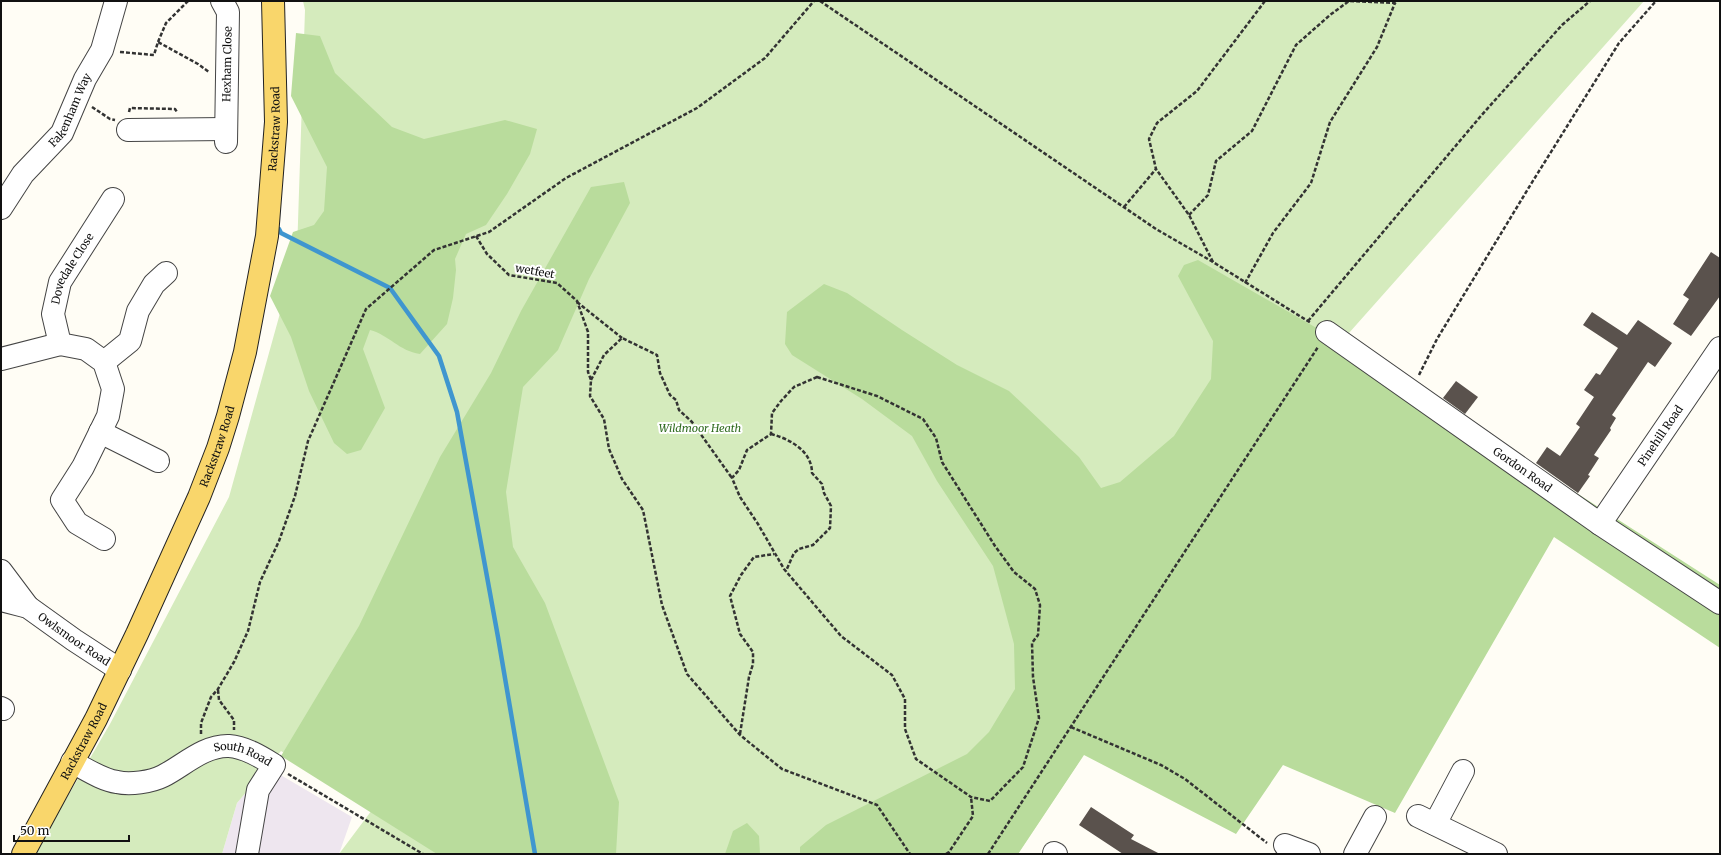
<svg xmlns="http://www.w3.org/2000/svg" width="1721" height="855" viewBox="0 0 1721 855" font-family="Merriweather,serif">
  <rect width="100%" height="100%" fill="#fffdf5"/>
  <polygon fill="#eee6ef" points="267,767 352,817 339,854 222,854 237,803"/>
  <polygon fill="#d5ebbd" points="303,1 1644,1 1341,342 1077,765 1018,854 339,854 372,810 281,751 237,803 222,854 34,854 110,724 229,497 297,252 305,10"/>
  <g fill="#b9dc9c">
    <path d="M296 33 320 36 335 73 392 127 424 139 505 120 537 129 530 154 507 194 486 225 466 234 455 259 456 270 453 298 447 324 420 354C399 351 389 335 370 330L363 349 385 408 361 450 347 454 334 443 309 391 291 337 270 296 293 232 314 225 324 211 327 167 291 96Z"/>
    <polygon points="624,182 630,203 589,279 558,350 523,387 506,492 513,547 545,603 619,802 616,854 437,854 281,756 359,626 440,457 491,373 521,311 591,187"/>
    <polygon points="1198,260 1341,342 1720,585 1720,648 1554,537 1395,813 1283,765 1236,834 1084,755 1018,854 800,854 800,847 826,825 967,754 989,732 1015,689 1014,644 993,566 937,481 912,436 862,399 792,355 785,344 787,312 824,284 847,293 902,330 957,365 1009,391 1079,457 1101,488 1120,482 1174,436 1211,379 1213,341 1178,276 1184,265"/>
    <polygon points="747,823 759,836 760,854 725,854 733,831"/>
  </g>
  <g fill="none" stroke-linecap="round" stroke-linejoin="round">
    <polyline stroke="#3f96cf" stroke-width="4.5" points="279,229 281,233 390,288 439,356 457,412 498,637 535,854"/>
  </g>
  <g fill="#5a524d">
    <polygon points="1711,252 1720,258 1720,296 1691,336 1673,324 1689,299 1683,295"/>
    <polygon points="1592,312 1627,335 1638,320 1672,343 1655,367 1648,362 1612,415 1616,418 1610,428 1611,430 1594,455 1599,458 1588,475 1590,476 1578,493 1536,463 1547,447 1560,456 1580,427 1576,424 1594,397 1584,390 1596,373 1600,375 1618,348 1583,325"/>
    <polygon points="1456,381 1478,397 1465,414 1443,398"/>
    <polygon points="1091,807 1134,835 1131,839 1160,854 1123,854 1079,825"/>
  </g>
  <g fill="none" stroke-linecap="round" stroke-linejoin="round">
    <g stroke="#444" stroke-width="24">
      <g id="minor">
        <polyline points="222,1 228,12 226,142"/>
        <polyline points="128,130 226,129"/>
        <path id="s1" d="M1 208 23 174 62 133 85 79 102 50 116 1"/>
        <path id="s2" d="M1327 332 1600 524 1720 603"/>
        <polyline points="1,359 60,344"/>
        <polyline points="104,362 130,341 138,311 154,284 166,273"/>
        <polyline points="100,432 158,461"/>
        <path id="s3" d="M1600 524 1720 348"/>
        <path id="s4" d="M104 539 77 523 62 500 83 467 108 416 113 389 104 362 86 349 60 344 53 314 60 282 113 199"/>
        <polyline points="1,571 28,607"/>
        <path id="s5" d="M1 600 28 607 74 640 120 670"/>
        <polyline points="1,708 3,709"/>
        <path id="s6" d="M72 762C86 769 102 780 117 782 130 785 151 782 163 776 183 766 204 745 229 746 245 747 261 757 274 765L258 790 247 854"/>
        <polyline points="1418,816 1496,854"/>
        <polyline points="1435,824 1463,771"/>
        <polyline points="1285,845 1309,854"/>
        <polyline points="1054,853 1056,854"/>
        <polyline points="1355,854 1375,817"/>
      </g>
    </g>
    <g stroke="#222" stroke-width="24">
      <g id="major">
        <path id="s7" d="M23 854 96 719 137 634 199 497 218 448 228 416 245 352 267 236 276 122 273 1"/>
      </g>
    </g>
    <g stroke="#333" stroke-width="2.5" stroke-dasharray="4 2" stroke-linecap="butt">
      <polyline points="820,1 1156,229 1213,262 1311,323"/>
      <polyline points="158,42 166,23 188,1"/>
      <polyline points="120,52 154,55 158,42 198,64 209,72"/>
      <polyline points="92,107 110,119 115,120"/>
      <polyline points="129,112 130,108 175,109 177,112"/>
      <polyline points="1124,207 1156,169"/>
      <polyline points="1189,215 1208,195 1216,161 1252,131 1296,45 1330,15 1349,1 1395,3 1397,1"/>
      <polyline points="476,236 487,254 509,275 557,283 577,301 588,332 588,372 591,380 590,396 604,419 609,449 622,479 643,510 662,605 687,674 740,735 782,769 877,805 910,854"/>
      <polyline points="1213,262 1189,215 1156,169 1149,139 1157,123 1197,91 1265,1"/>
      <polyline points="1245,283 1273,233 1311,183 1330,122 1377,47 1395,3"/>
      <polyline points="577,302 622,338"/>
      <polyline points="1308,321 1480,117 1562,25 1590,1"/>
      <polyline points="1419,375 1437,339 1531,184 1619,43 1656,1"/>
      <polygon points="817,377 877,396 923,419 936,438 942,462 995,546 1014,572 1035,589 1040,605 1038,635 1032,643 1033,677 1039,718 1023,767 990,801 971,797 916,759 905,729 905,699 892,675 841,636 784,569 758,524 740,497 732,478 739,470 747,450 771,434 772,413 781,401 794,387"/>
      <polyline points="591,380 604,355 622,338 657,355 660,373 670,395 676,400 679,410 692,422 732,478"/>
      <path d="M771 434C790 439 812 451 812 473L822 484 824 493 831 506 830 528 813 545 799 549 794 553 786 571"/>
      <polyline points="218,690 219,700 234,720 234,730"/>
      <polyline points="1071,727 1161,765 1185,779 1267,843"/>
      <polyline points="201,734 201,723 211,697 218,689 234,662 248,631 260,582 279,541 295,496 308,441 366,309 434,250 489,232 566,178 697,108 765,58 814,1"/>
      <polyline points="740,734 749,677 753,664 753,652 740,634 730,596 741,575 754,557 774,554"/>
      <polyline points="288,774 423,854"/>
      <polyline points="946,854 949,852 973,816 971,797"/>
      <polyline points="988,854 1318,347"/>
    </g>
    <use href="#minor" stroke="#fff" stroke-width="22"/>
    <use href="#major" stroke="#f9d66b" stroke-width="22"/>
  </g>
  <g text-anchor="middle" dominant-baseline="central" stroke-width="4" stroke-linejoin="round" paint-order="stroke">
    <g font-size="11" fill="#111" stroke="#fff">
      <text transform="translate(227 64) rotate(-89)">Hexham Close</text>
      <text stroke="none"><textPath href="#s1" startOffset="121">Fakenham Way</textPath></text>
      <text stroke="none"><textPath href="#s7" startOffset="776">Rackstraw Road</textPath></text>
      <text stroke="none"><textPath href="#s4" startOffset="340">Dovedale Close</textPath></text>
      <text transform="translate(535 271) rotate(10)">wetfeet</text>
      <text stroke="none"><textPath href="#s3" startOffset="107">Pinehill Road</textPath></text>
      <text stroke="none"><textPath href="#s7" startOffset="452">Rackstraw Road</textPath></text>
      <text stroke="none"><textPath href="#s2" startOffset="239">Gordon Road</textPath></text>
      <text stroke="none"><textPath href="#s5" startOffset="84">Owlsmoor Road</textPath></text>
      <text stroke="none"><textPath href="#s7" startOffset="128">Rackstraw Road</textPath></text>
      <text stroke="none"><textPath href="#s6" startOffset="185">South Road</textPath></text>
    </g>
    <g font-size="11" font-style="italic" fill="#2f6b1f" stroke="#fff">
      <text x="700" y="428">Wildmoor Heath</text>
    </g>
  </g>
  <rect width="1721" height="855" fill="none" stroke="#111111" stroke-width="4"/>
  <path d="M14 835v6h115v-6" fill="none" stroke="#111111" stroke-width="2"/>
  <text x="20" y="835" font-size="12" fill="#111111" stroke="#ffffff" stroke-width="3" paint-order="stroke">50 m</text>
</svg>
